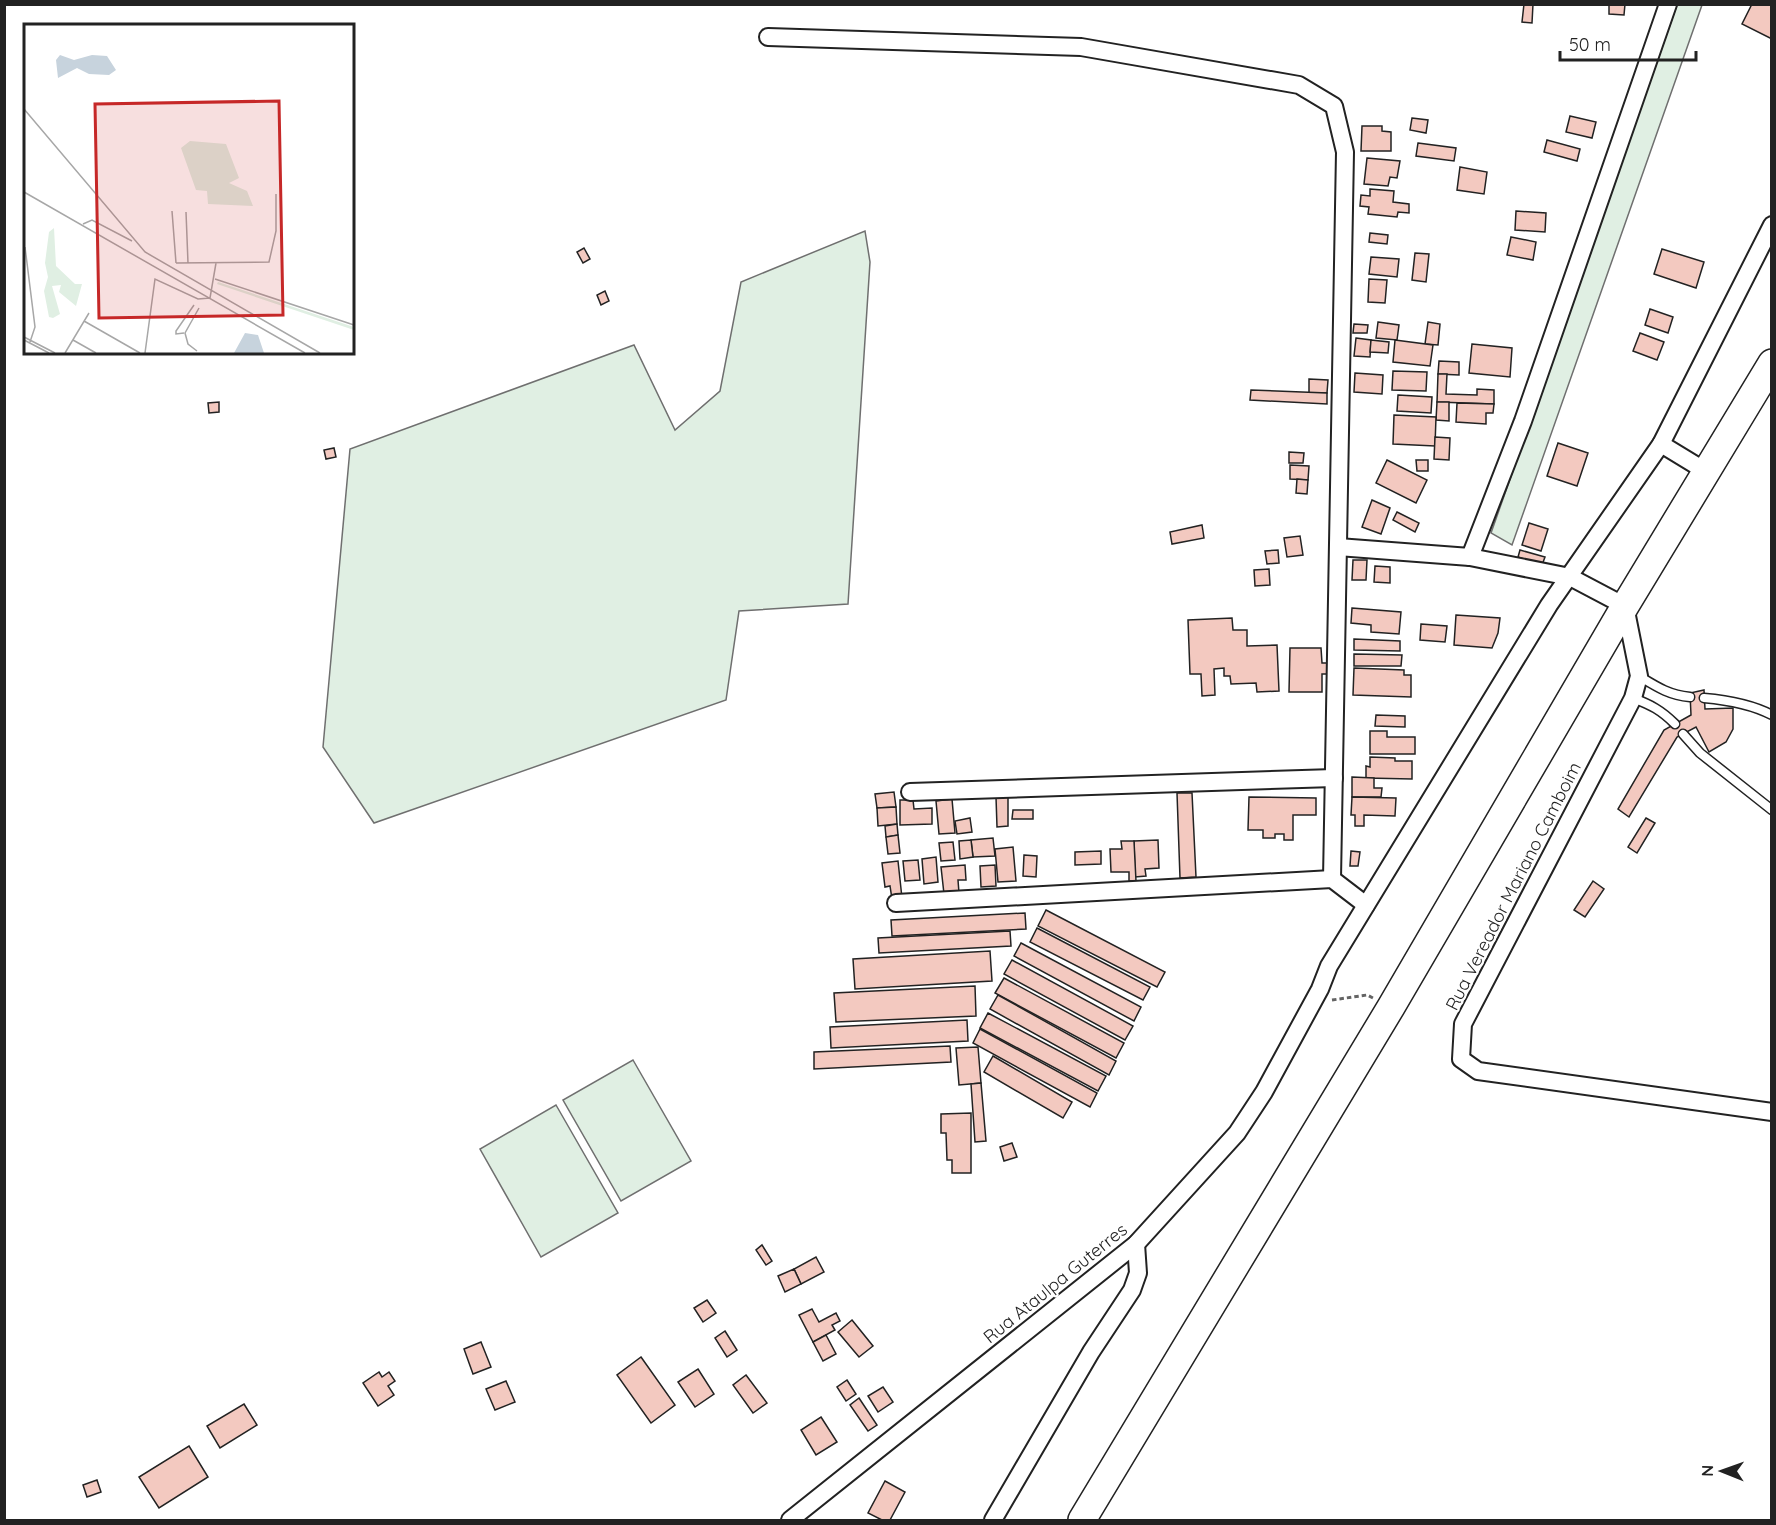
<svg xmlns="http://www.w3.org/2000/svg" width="1776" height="1525" viewBox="0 0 1776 1525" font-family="Quicksand,sans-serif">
  <rect width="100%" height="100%" fill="#fff"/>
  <g fill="#e0efe3" stroke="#6f6f6f" stroke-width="1.5">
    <polygon points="1677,5 1702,5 1512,545 1491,533"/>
    <polygon points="865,231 870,262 848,604 739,611 726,700 374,823 323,747 350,449 634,345 675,430 720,391 741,282"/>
    <polygon points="633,1060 691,1161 621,1201 563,1100"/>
    <polygon points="556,1105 618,1213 541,1257 480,1149"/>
  </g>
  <g fill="#f3c9c0" stroke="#222" stroke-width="1.5">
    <polygon points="1524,4 1533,4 1532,23 1522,22"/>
    <polygon points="1609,4 1625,4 1624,15 1609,14"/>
    <polygon points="1752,4 1772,4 1772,39 1742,24"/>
    <polygon points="1570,116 1596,122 1592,138 1566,132"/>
    <polygon points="1412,118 1428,120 1426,133 1410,130"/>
    <polygon points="1362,126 1382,126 1382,131 1391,132 1391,151 1361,151"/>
    <polygon points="1547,140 1580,149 1577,161 1544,152"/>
    <polygon points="1418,143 1456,148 1454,161 1416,156"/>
    <polygon points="1367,158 1400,161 1397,178 1390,177 1388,186 1364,184"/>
    <polygon points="1460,167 1487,172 1484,194 1457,190"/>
    <polygon points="1370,189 1394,191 1393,202 1409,204 1409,213 1398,212 1397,217 1368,214 1369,207 1360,206 1361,195 1370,196"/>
    <polygon points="1516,211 1546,213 1545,232 1515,230"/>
    <polygon points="1370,233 1388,235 1387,244 1369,242"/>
    <polygon points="1511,237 1536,242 1533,260 1507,255"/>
    <polygon points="584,248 590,259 583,263 577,252"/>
    <polygon points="1662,249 1704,262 1696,288 1654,274"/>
    <polygon points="1415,253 1429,254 1426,282 1412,280"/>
    <polygon points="1371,257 1399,259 1397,277 1369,274"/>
    <polygon points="1369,279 1387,280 1385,303 1368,302"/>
    <polygon points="605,291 609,301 601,305 597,295"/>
    <polygon points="1650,309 1673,317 1668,333 1645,325"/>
    <polygon points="1378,322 1399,325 1397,340 1376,338"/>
    <polygon points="1428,322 1440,324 1438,345 1425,344"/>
    <polygon points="1354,324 1368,325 1367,333 1353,333"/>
    <polygon points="1640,333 1664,342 1657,360 1633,351"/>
    <polygon points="1356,338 1371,340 1370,357 1354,356"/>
    <polygon points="1371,340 1389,342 1388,353 1370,352"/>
    <polygon points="1395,340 1433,345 1430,366 1393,362"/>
    <polygon points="1472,344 1512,348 1510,377 1469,373"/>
    <polygon points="1439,361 1459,362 1459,375 1438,374"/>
    <polygon points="1393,371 1427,372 1426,391 1392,390"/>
    <polygon points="1355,373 1383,375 1382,394 1354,392"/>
    <polygon points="1438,374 1447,374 1446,394 1477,395 1477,389 1494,390 1494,404 1437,402"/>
    <polygon points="1309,379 1328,380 1327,393 1309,393"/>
    <polygon points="1251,390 1327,393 1327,404 1250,400"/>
    <polygon points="1398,395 1432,397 1431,413 1397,411"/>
    <polygon points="219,402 219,412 209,413 208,403"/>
    <polygon points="1437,402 1449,402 1449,421 1436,420"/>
    <polygon points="1457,403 1494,404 1493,413 1486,413 1486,424 1456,422"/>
    <polygon points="1394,415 1436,417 1435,446 1393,444"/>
    <polygon points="1435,437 1450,438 1449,460 1434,459"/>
    <polygon points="1558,443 1588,453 1577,486 1547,476"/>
    <polygon points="334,448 336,457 326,459 324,450"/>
    <polygon points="1289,452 1304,453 1303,463 1289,463"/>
    <polygon points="1387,460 1427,480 1416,503 1376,483"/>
    <polygon points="1416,460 1428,460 1428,471 1417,471"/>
    <polygon points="1290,465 1309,466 1308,480 1290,479"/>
    <polygon points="1297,479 1308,480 1307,494 1296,493"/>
    <polygon points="1372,500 1390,508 1381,534 1362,527"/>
    <polygon points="1397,512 1419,523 1415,532 1393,520"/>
    <polygon points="1529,523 1548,529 1541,551 1522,545"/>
    <polygon points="1202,525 1204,538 1172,544 1170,532"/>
    <polygon points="1300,536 1303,555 1287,557 1284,538"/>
    <polygon points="1278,550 1279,563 1267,564 1265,551"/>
    <polygon points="1520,550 1545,557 1542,565 1518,557"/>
    <polygon points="1353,560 1367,560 1366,580 1352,580"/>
    <polygon points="1375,566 1390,567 1390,583 1374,582"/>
    <polygon points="1269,569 1270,585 1255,586 1254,570"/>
    <polygon points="1352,608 1401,612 1399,634 1371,632 1371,625 1351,623"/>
    <polygon points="1456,615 1500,618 1498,633 1492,648 1454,645"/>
    <polygon points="1232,618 1233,630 1247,630 1247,646 1277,645 1279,691 1257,692 1256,683 1231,684 1230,676 1224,676 1224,668 1214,669 1215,695 1202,696 1201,674 1190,674 1188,620"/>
    <polygon points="1421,624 1447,626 1445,642 1420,640"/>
    <polygon points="1354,639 1400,641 1400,651 1354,650"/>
    <polygon points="1290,648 1321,648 1322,663 1328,663 1328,674 1322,674 1322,692 1289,692"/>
    <polygon points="1354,654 1402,655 1401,666 1354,666"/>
    <polygon points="1354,668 1404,670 1404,675 1411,675 1411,697 1353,695"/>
    <polygon points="1704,690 1705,709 1733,708 1733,729 1726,742 1709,752 1696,727 1677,737 1629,817 1618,809 1664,730 1691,715 1690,693"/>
    <polygon points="1376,715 1405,716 1405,727 1375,726"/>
    <polygon points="1370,731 1387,731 1387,737 1415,737 1415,754 1370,754"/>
    <polygon points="1370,757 1395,758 1395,761 1412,761 1412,779 1366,778 1366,766 1370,767"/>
    <polygon points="1352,777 1374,778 1374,788 1382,788 1381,797 1352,797"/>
    <polygon points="894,792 896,807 877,808 875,794"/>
    <polygon points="1177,793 1192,793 1196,877 1180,878"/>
    <polygon points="996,797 1008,797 1008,826 997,827"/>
    <polygon points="1249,797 1316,798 1316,815 1293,815 1293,840 1284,840 1284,834 1275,834 1275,838 1263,838 1263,830 1248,830"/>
    <polygon points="1352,797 1396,798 1395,816 1364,815 1364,826 1355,826 1355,815 1351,815"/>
    <polygon points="952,799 955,833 939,834 936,801"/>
    <polygon points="900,800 913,800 914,809 932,808 932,824 900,825"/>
    <polygon points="896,807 897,824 878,826 877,808"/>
    <polygon points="1013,810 1033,810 1033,819 1012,819"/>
    <polygon points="970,818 972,832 957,834 955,821"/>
    <polygon points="1646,818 1655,823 1637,853 1628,847"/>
    <polygon points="897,824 898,835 886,837 885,826"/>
    <polygon points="898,835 900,853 888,854 886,837"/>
    <polygon points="993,838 995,856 973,857 971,840"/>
    <polygon points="971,840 973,857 960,859 959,841"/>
    <polygon points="1158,840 1159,868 1145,869 1146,876 1135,877 1134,841"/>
    <polygon points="1121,841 1134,841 1136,881 1129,881 1129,872 1111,872 1110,849 1122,849"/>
    <polygon points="953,842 955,860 941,861 939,843"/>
    <polygon points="1013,847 1016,881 998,882 995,849"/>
    <polygon points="1101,851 1101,864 1075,865 1075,852"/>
    <polygon points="1351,851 1360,852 1358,866 1350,866"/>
    <polygon points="1024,855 1037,856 1036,877 1023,876"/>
    <polygon points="936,857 938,882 924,884 922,859"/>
    <polygon points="918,860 920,880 905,881 903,861"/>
    <polygon points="898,861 902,898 892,899 890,886 885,887 882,863"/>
    <polygon points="965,865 966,880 958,880 959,893 944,894 941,867"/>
    <polygon points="995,865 996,886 981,887 980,866"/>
    <polygon points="1593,881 1604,889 1585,917 1574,910"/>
    <polygon points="1046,910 1165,972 1157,987 1038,926"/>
    <polygon points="1025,913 1026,929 892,936 891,920"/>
    <polygon points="1037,928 1150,987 1143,1000 1030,942"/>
    <polygon points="1010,931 1011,946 879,953 878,938"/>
    <polygon points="1021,943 1141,1007 1134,1021 1014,956"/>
    <polygon points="990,951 992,981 855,989 853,959"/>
    <polygon points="1012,960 1133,1026 1125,1040 1004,974"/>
    <polygon points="1004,978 1124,1043 1116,1058 995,993"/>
    <polygon points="975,986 976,1016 836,1022 834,993"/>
    <polygon points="998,995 1116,1061 1109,1075 990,1009"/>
    <polygon points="988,1013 1106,1076 1098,1091 980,1028"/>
    <polygon points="967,1020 968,1041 831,1048 830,1027"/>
    <polygon points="980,1029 1097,1093 1090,1107 973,1043"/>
    <polygon points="950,1046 951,1062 814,1069 814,1052"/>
    <polygon points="978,1047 981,1083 959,1085 956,1048"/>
    <polygon points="993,1056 1072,1102 1063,1118 984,1072"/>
    <polygon points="981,1083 986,1141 975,1142 971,1084"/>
    <polygon points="971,1113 971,1173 952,1173 952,1160 947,1160 946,1133 941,1133 941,1114"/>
    <polygon points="1012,1143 1017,1157 1004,1161 1000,1147"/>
    <polygon points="762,1245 772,1261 766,1265 756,1250"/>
    <polygon points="816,1257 824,1272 801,1284 794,1269"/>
    <polygon points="794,1269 801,1284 785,1292 778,1276"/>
    <polygon points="707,1300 716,1313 703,1322 694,1308"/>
    <polygon points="812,1309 819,1322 836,1313 840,1321 832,1325 835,1330 813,1342 799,1315"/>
    <polygon points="852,1320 873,1346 859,1357 838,1332"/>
    <polygon points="725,1331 737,1350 727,1357 715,1338"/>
    <polygon points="826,1335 836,1354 823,1361 813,1342"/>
    <polygon points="481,1342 491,1367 473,1374 464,1349"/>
    <polygon points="641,1357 675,1405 651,1423 617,1375"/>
    <polygon points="698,1369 714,1394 695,1407 678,1382"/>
    <polygon points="379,1372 382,1377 389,1372 395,1381 388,1386 394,1395 378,1406 363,1383"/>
    <polygon points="746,1375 767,1403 753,1413 733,1385"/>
    <polygon points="847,1380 856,1394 846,1401 837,1387"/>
    <polygon points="506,1381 515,1402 495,1410 486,1389"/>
    <polygon points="883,1387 893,1402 878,1412 868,1396"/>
    <polygon points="859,1398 877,1425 868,1431 850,1405"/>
    <polygon points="244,1404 257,1425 220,1448 207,1426"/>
    <polygon points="821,1417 837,1442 816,1455 801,1430"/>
    <polygon points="189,1446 208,1477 159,1508 139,1477"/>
    <polygon points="97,1480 101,1492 87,1497 83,1485"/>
    <polygon points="885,1481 905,1492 890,1520 882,1520 868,1513"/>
  </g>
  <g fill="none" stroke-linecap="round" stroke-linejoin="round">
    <g stroke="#222" stroke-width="11">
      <g id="service">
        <path d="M1639 676C1657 687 1669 695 1690 697"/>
        <path d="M1633 698C1651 705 1661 710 1675 724"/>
        <path d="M1704 698C1727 700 1751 704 1772 715"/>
        <polyline points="1683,734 1700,753 1772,810"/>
      </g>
    </g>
    <g stroke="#222" stroke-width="20">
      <g id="minor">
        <polyline points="768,37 1081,47 1299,85 1334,106 1345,152 1332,879"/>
        <polyline points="1661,444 1707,472"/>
        <polyline points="1338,547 1470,557 1570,577 1625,606 1639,676 1633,698 1463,1024 1461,1059 1478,1071 1772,1112"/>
        <polyline points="1470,557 1523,421 1668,4"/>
        <polyline points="910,792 1334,778"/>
        <polyline points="896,903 1332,879 1366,905"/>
        <polyline points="790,1520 1136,1244 1237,1133 1264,1092 1320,989 1329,966 1549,605 1661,444 1772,225"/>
        <polyline points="993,1520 1091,1352 1132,1290 1138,1273 1136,1244"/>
      </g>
    </g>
    <g stroke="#222" stroke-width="30">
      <polyline id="trunk" points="1082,1520 1391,1007 1625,606 1772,363"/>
    </g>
    <polyline stroke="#646464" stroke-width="3" stroke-dasharray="4.5 3" stroke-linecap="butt" points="1332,1000 1367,995 1373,998"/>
    <use href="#service" stroke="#fff" stroke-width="8"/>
    <use href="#minor" stroke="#fff" stroke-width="16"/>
    <use href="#trunk" stroke="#fff" stroke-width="27"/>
  </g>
  <g text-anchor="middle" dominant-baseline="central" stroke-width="4.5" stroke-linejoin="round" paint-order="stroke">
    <g font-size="18" fill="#222" stroke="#fff">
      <text transform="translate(1513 886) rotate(-63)">Rua Vereador Mariano Camboim</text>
      <text transform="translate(1055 1283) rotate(-39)">Rua Ataulpa Guterres</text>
    </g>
  </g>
  <g transform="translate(24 24)">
    <rect width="330" height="330" fill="#fff"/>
    <path d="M166 117 202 120 215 154 205 159 223 167 229 182 184 180 183 167 172 166 157 124ZM30 204 32 242 51 260H58L52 282 35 268 37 261 28 262 36 290 29 294 25 293 20 267 24 253 21 239 25 208ZM194 258 330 303V306L193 260Z" fill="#e0efe3"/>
    <path d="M36 31 50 36 68 31 83 32 92 46 85 51 65 50 53 44 34 54 32 36ZM221 309 234 311 240 329H210Z" fill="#c7d3dd"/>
    <path fill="none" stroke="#a7a7a7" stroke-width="1.5" d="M0 85 121 228 296 329M0 168 281 329M148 187 152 239M162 188 164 239M59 200 68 196 108 217M1 223 11 303 6 318M152 239 245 238 252 207V170M191 255 330 301M60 297 116 329M160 309 152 310V307L170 281M0 313 31 329M0 316 25 329M49 316 72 329M173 327 164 320 161 309 175 284M41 329 65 289M121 329 131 255 174 275 186 274 192 239"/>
    <path fill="#c62828" fill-opacity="0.15" stroke="#c62828" stroke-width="3" d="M255 77 259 291 75 294 71 80Z"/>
    <rect width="330" height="330" fill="none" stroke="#222" stroke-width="3"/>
  </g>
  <rect width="1776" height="1525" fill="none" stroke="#222222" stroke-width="12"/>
  <g transform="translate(1722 1471) rotate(271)" stroke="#ffffff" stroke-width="4.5" paint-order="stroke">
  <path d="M0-4.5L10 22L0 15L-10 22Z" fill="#222222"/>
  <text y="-9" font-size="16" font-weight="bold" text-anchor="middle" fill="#222222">N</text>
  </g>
  <path d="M1560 51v9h136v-9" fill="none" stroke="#222222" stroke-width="3"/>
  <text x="1569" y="51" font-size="18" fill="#222222" stroke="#ffffff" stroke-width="4.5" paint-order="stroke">50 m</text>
</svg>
